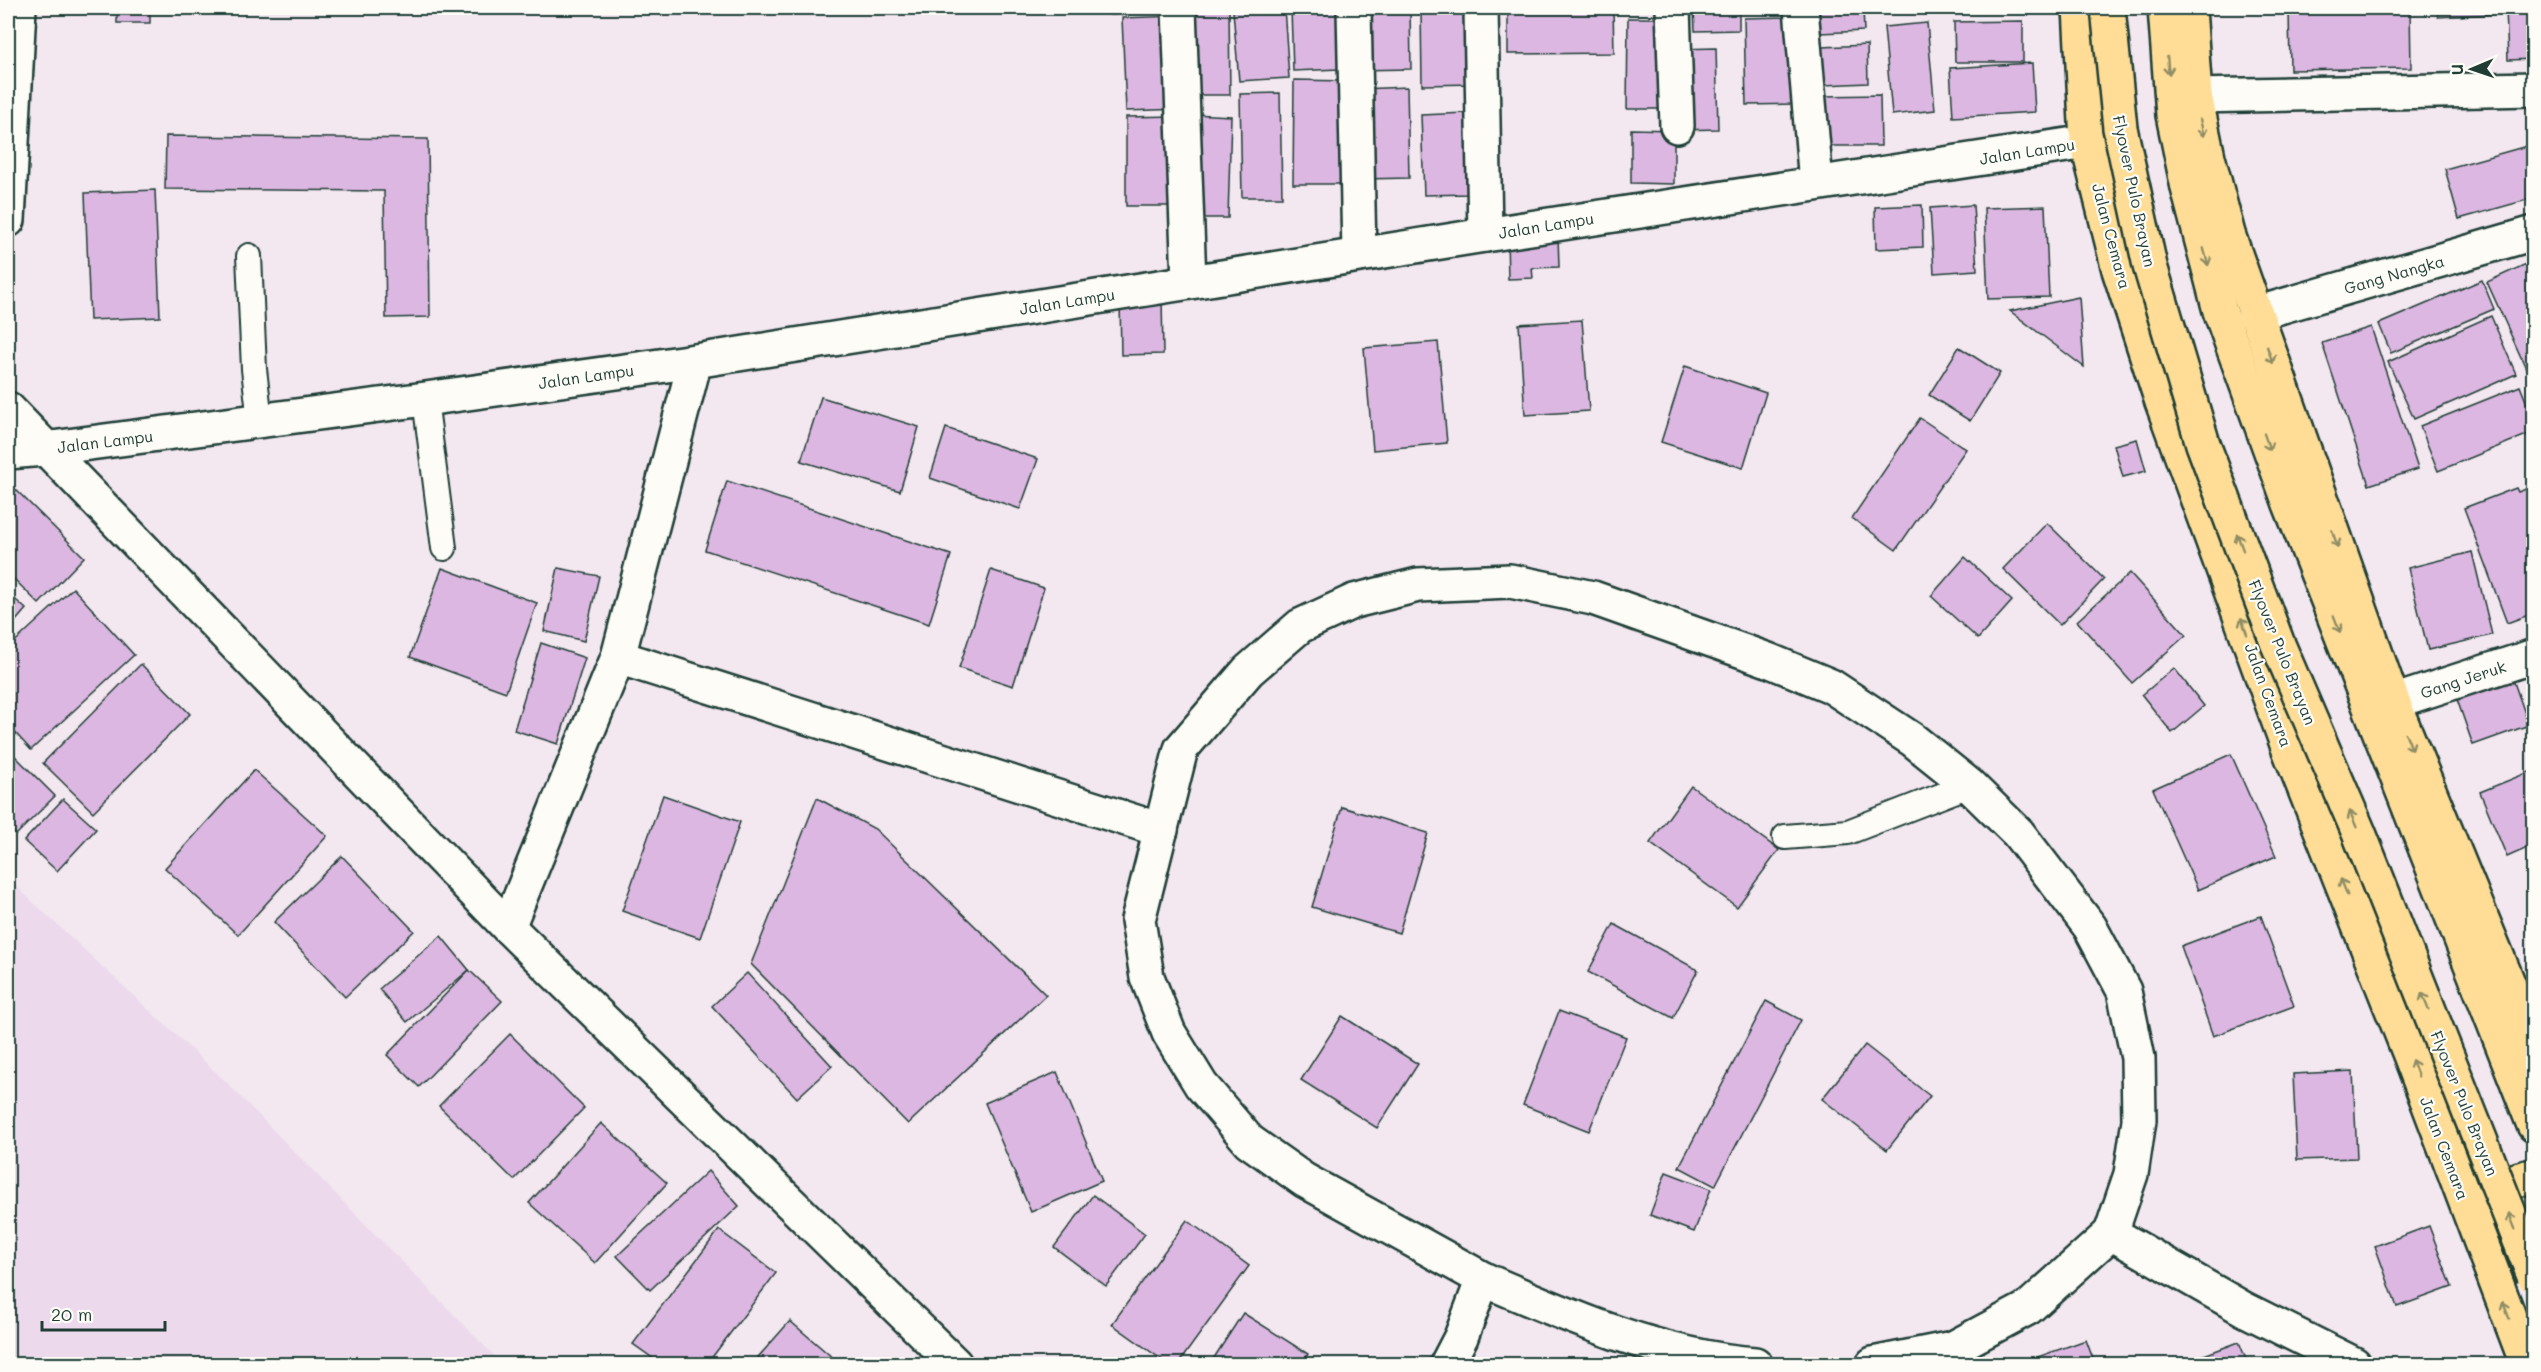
<svg xmlns="http://www.w3.org/2000/svg" width="2541" height="1372" viewBox="0 0 2541 1372" font-family="Mali,sans-serif">
  <rect width="100%" height="100%" fill="#f3e7f0"/>
  <filter id="ink" filterUnits="userSpaceOnUse"><feTurbulence type="fractalNoise" baseFrequency=".0167" numOctaves="2"/><feDisplacementMap in="SourceGraphic" scale="12" xChannelSelector="R" yChannelSelector="G"/><feConvolveMatrix kernelMatrix="1 2 1 2 8 2 1 2 1" color-interpolation-filters="sRGB"/></filter>
  <g filter="url(#ink)">
    <polygon fill="#ecd9ec" points="8,879 223,1079 502,1364 8,1364"/>
    <g fill="#dcb7e1" stroke="#1f3d34" stroke-width="1.5">
      <rect x="117" y="8" width="33" height="15"/>
      <polygon points="1109,8 1171,8 1172,11 1110,15"/>
      <polygon points="1284,8 1289,78 1239,81 1233,11"/>
      <polygon points="1291,8 1337,8 1339,69 1293,71"/>
      <polygon points="1355,8 1410,8 1411,69 1356,70"/>
      <polygon points="1421,8 1474,8 1475,84 1422,85"/>
      <polygon points="1508,8 1613,8 1614,53 1508,54"/>
      <polygon points="1694,8 1739,8 1739,30 1695,31"/>
      <polygon points="1819,8 1863,8 1864,31 1820,33"/>
      <polygon points="2289,8 2410,8 2411,68 2290,70"/>
      <polygon points="2438,8 2493,8 2493,14 2438,17"/>
      <polygon points="2506,8 2534,8 2534,59 2508,60"/>
      <polygon points="1188,9 1229,9 1230,95 1189,95"/>
      <polygon points="1177,16 1181,109 1126,111 1122,18"/>
      <polygon points="1793,17 1795,104 1746,105 1744,18"/>
      <polygon points="1628,18 1667,18 1667,109 1627,109"/>
      <polygon points="2023,21 2023,62 1955,62 1954,22"/>
      <polygon points="1927,23 1935,110 1892,115 1884,27"/>
      <polygon points="1867,45 1868,83 1824,85 1822,47"/>
      <polygon points="1716,48 1718,129 1679,130 1677,49"/>
      <polygon points="2032,63 2035,112 1953,117 1950,68"/>
      <polygon points="1294,80 1347,81 1346,184 1293,184"/>
      <polygon points="1407,87 1409,178 1363,179 1361,89"/>
      <polygon points="1280,93 1282,197 1242,197 1240,94"/>
      <polygon points="1880,95 1881,146 1822,146 1821,96"/>
      <polygon points="1467,113 1470,194 1424,195 1421,115"/>
      <polygon points="1192,114 1231,116 1228,218 1189,218"/>
      <polygon points="1177,116 1177,206 1126,206 1126,117"/>
      <polygon points="1631,129 1674,130 1674,184 1631,183"/>
      <polygon points="166,136 428,139 430,317 386,318 384,191 165,189"/>
      <polygon points="2534,144 2534,198 2459,219 2445,169"/>
      <polygon points="155,190 160,317 90,320 85,193"/>
      <polygon points="1922,205 1923,247 1876,249 1875,207"/>
      <polygon points="1973,205 1977,270 1934,273 1930,208"/>
      <polygon points="2045,206 2049,297 1988,299 1984,208"/>
      <polygon points="1558,236 1559,267 1532,268 1533,278 1508,279 1507,238"/>
      <polygon points="2533,261 2534,262 2534,386 2487,282"/>
      <polygon points="2482,280 2494,309 2391,353 2379,324"/>
      <polygon points="2079,297 2084,367 2010,311"/>
      <polygon points="1162,298 1163,354 1121,355 1120,299"/>
      <polygon points="2491,316 2516,374 2414,419 2388,362"/>
      <polygon points="1582,320 1589,411 1525,415 1519,324"/>
      <polygon points="2371,327 2418,469 2369,485 2322,343"/>
      <polygon points="1438,342 1447,443 1373,450 1364,348"/>
      <polygon points="1959,347 2000,373 1970,421 1929,395"/>
      <polygon points="1685,366 1766,393 1743,468 1661,442"/>
      <polygon points="2520,386 2534,421 2534,432 2438,471 2420,426"/>
      <polygon points="821,397 919,427 900,491 801,461"/>
      <polygon points="1920,418 1966,449 1896,550 1852,518"/>
      <polygon points="946,428 1038,459 1020,509 930,478"/>
      <polygon points="2137,439 2146,471 2123,477 2114,445"/>
      <polygon points="727,481 951,555 929,624 705,550"/>
      <polygon points="8,482 84,557 39,604 8,573"/>
      <polygon points="2534,486 2534,613 2507,623 2464,508 2516,488 2518,492"/>
      <polygon points="2047,523 2104,579 2060,625 2003,569"/>
      <polygon points="2472,552 2492,635 2428,650 2408,568"/>
      <polygon points="1965,557 2012,601 1978,639 1931,596"/>
      <polygon points="442,568 537,603 506,692 410,657"/>
      <polygon points="558,568 599,576 584,641 544,631"/>
      <polygon points="991,570 1044,588 1013,686 959,668"/>
      <polygon points="2130,573 2186,635 2132,683 2077,621"/>
      <polygon points="73,588 134,655 31,750 8,725 8,648"/>
      <polygon points="8,593 26,609 8,630"/>
      <polygon points="541,643 585,658 558,744 514,730"/>
      <polygon points="141,664 190,714 93,812 43,763"/>
      <polygon points="2508,665 2529,725 2473,745 2452,685"/>
      <polygon points="2534,666 2534,697 2525,668"/>
      <polygon points="2174,668 2204,706 2172,733 2142,695"/>
      <polygon points="8,749 55,796 16,835 8,826"/>
      <polygon points="2231,754 2276,856 2198,890 2153,789"/>
      <polygon points="254,770 327,836 238,935 165,868"/>
      <polygon points="2534,770 2534,845 2507,857 2480,792"/>
      <polygon points="1691,786 1779,850 1737,907 1650,843"/>
      <polygon points="663,795 740,822 700,938 622,911"/>
      <polygon points="817,798 875,829 1046,995 908,1124 751,964"/>
      <polygon points="63,799 96,829 57,871 24,841"/>
      <polygon points="1342,807 1428,833 1399,933 1312,907"/>
      <polygon points="342,856 414,931 345,997 274,922"/>
      <polygon points="2261,916 2294,1006 2213,1036 2181,946"/>
      <polygon points="1614,924 1698,970 1673,1018 1588,972"/>
      <polygon points="441,936 469,970 407,1022 379,989"/>
      <polygon points="469,970 502,1001 419,1087 387,1055"/>
      <polygon points="747,973 832,1066 797,1098 712,1006"/>
      <polygon points="1766,1001 1801,1020 1715,1186 1679,1167"/>
      <polygon points="1559,1011 1626,1037 1589,1131 1523,1105"/>
      <polygon points="1342,1016 1418,1064 1377,1128 1301,1080"/>
      <polygon points="510,1034 584,1108 514,1180 439,1106"/>
      <polygon points="1865,1045 1930,1096 1887,1150 1822,1099"/>
      <polygon points="2353,1071 2357,1158 2297,1160 2293,1074"/>
      <polygon points="1057,1072 1102,1181 1031,1212 985,1103"/>
      <polygon points="601,1123 667,1183 595,1263 529,1203"/>
      <polygon points="708,1171 739,1206 650,1290 617,1256"/>
      <polygon points="1666,1172 1711,1189 1694,1232 1650,1215"/>
      <polygon points="1093,1195 1145,1234 1106,1286 1054,1247"/>
      <polygon points="1187,1220 1249,1266 1178,1364 1168,1364 1112,1324"/>
      <polygon points="2429,1226 2452,1287 2397,1307 2375,1246"/>
      <polygon points="719,1230 776,1273 707,1364 661,1364 633,1344"/>
      <polygon points="1243,1313 1308,1354 1302,1364 1210,1364"/>
      <polygon points="790,1321 840,1364 752,1364"/>
      <polygon points="2086,1340 2095,1364 2018,1364"/>
      <polygon points="2239,1342 2248,1364 2180,1364"/>
    </g>
    <g fill="none" stroke-linecap="round" stroke-linejoin="round">
      <g stroke="#1f3d34" stroke-width="28">
        <g id="lane">
          <polyline points="249,256 254,369 260,421"/>
          <polyline points="425,399 444,548"/>
          <polyline points="1785,837 1848,832 1969,785"/>
        </g>
      </g>
      <g stroke="#1f3d34" stroke-width="38">
        <g id="street">
          <polyline points="1179,8 1189,282"/>
          <polyline points="1354,8 1359,255"/>
          <polyline points="1481,8 1485,235"/>
          <polyline points="1673,8 1677,126"/>
          <polyline points="1801,8 1816,183"/>
          <polyline points="2195,96 2534,89"/>
          <polyline points="8,220 19,8"/>
          <polyline points="2255,314 2534,233"/>
          <polyline points="8,409 508,927 955,1364"/>
          <polyline points="8,452 44,449 425,399 695,361 1485,235 2087,142"/>
          <polyline points="618,657 1161,830"/>
          <polyline points="2393,702 2534,656"/>
          <polyline points="508,927 618,657 695,361"/>
          <path d="M1483 1279C1568 1316 1661 1357 1755 1364"/>
          <polyline points="1447,1364 1461,1337 1483,1279 1304,1180 1249,1141 1201,1085 1169,1033 1147,977 1138,920 1181,749 1248,671 1300,626 1354,601 1418,585 1510,581 1593,598 1768,660 1831,686 1913,740 1969,785 2018,833 2090,927 2124,991 2138,1058 2139,1120 2131,1174 2111,1233 2244,1309 2354,1364"/>
          <polyline points="1873,1364 1953,1348 2028,1308 2111,1233"/>
        </g>
      </g>
      <g stroke="#1f3d34" stroke-width="38">
        <g id="highway">
          <polyline points="2080,8 2087,142 2119,270 2162,402 2288,747 2410,1055 2527,1364"/>
          <polyline points="2165,8 2173,115 2188,188 2220,311 2290,504 2534,1125"/>
          <polyline points="2189,8 2195,96 2208,157 2228,234 2393,702 2534,1046"/>
          <path d="M2484 1211C2489 1190 2515 1178 2534 1176"/>
        </g>
      </g>
      <use href="#lane" stroke="#fdfcf7" stroke-width="24"/>
      <use href="#street" stroke="#fdfcf7" stroke-width="33"/>
      <use href="#highway" stroke="#ffdd96" stroke-width="33"/>
      <g stroke="#1f3d34" stroke-width="38" stroke-linecap="butt">
        <polyline id="highway-bridge" points="2108,8 2120,128 2150,266 2203,444 2277,642 2359,833 2534,1276"/>
      </g>
      <use href="#highway-bridge" stroke="#ffdd96" stroke-width="33"/>
    </g>
    <defs><path id="oneway-shaft" d="M-6 0H5M1.5-3L5.5 0L1.5 3" fill="none" stroke-width="1.6" stroke-linecap="round" stroke-linejoin="round" transform="scale(1.5)"/></defs>
    <g stroke="#8f8d65">
      <use href="#oneway-shaft" transform="translate(2168 66) rotate(85)"/>
      <use href="#oneway-shaft" transform="translate(2202 128) rotate(78)"/>
      <use href="#oneway-shaft" transform="translate(2206 257) rotate(75)"/>
      <use href="#oneway-shaft" transform="translate(2270 355) rotate(71)"/>
      <use href="#oneway-shaft" transform="translate(2267 442) rotate(70)"/>
      <use href="#oneway-shaft" transform="translate(2335 539) rotate(71)"/>
      <use href="#oneway-shaft" transform="translate(2240 542) rotate(-110)"/>
      <use href="#oneway-shaft" transform="translate(2337 624) rotate(69)"/>
      <use href="#oneway-shaft" transform="translate(2244 626) rotate(-110)"/>
      <use href="#oneway-shaft" transform="translate(2409 742) rotate(68)"/>
      <use href="#oneway-shaft" transform="translate(2353 819) rotate(-113)"/>
      <use href="#oneway-shaft" transform="translate(2344 887) rotate(-112)"/>
      <use href="#oneway-shaft" transform="translate(2425 1001) rotate(-112)"/>
      <use href="#oneway-shaft" transform="translate(2415 1068) rotate(-111)"/>
      <use href="#oneway-shaft" transform="translate(2512 1221) rotate(-112)"/>
      <use href="#oneway-shaft" transform="translate(2506 1310) rotate(-111)"/>
    </g>
  </g>
  <g text-anchor="middle" dominant-baseline="central" stroke-width="4.5" stroke-linejoin="round" paint-order="stroke">
    <g font-size="16" fill="#1f3d34" stroke="#fdfcf7">
      <text transform="translate(2027 151) rotate(-9)">Jalan Lampu</text>
      <text transform="translate(2135 191) rotate(78)">Flyover Pulo Brayan</text>
      <text transform="translate(1546 225) rotate(-9)">Jalan Lampu</text>
      <text transform="translate(2112 236) rotate(75)">Jalan Cemara</text>
      <text transform="translate(2394 274) rotate(-16)">Gang Nangka</text>
      <text transform="translate(1067 301) rotate(-9)">Jalan Lampu</text>
      <text transform="translate(586 376) rotate(-8)">Jalan Lampu</text>
      <text transform="translate(105 441) rotate(-7)">Jalan Lampu</text>
      <text transform="translate(2283 652) rotate(68)">Flyover Pulo Brayan</text>
      <text transform="translate(2463 679) rotate(-18)">Gang Jeruk</text>
      <text transform="translate(2269 695) rotate(70)">Jalan Cemara</text>
      <text transform="translate(2465 1103) rotate(68)">Flyover Pulo Brayan</text>
      <text transform="translate(2445 1148) rotate(69)">Jalan Cemara</text>
    </g>
  </g>
  <rect width="2541" height="1372" fill="none" stroke="#fdfcf7" stroke-width="30"/>
  <rect x="15" y="15" width="2511" height="1342" fill="none" stroke="#1f3d34" stroke-width="2" filter="url(#ink)"/>
  <g transform="translate(2472 69) rotate(268)" stroke="#fdfcf7" stroke-width="4.5" paint-order="stroke">
  <path d="M0-4.5L10 22L0 15L-10 22Z" fill="#1f3d34"/>
  <text y="-9" font-size="16" font-weight="bold" text-anchor="middle" fill="#1f3d34">U</text>
  </g>
  <path d="M42 1321v9h123v-9" fill="none" stroke="#1f3d34" stroke-width="3"/>
  <text x="51" y="1321" font-size="18" fill="#1f3d34" stroke="#fdfcf7" stroke-width="4.5" paint-order="stroke">20 m</text>
</svg>
